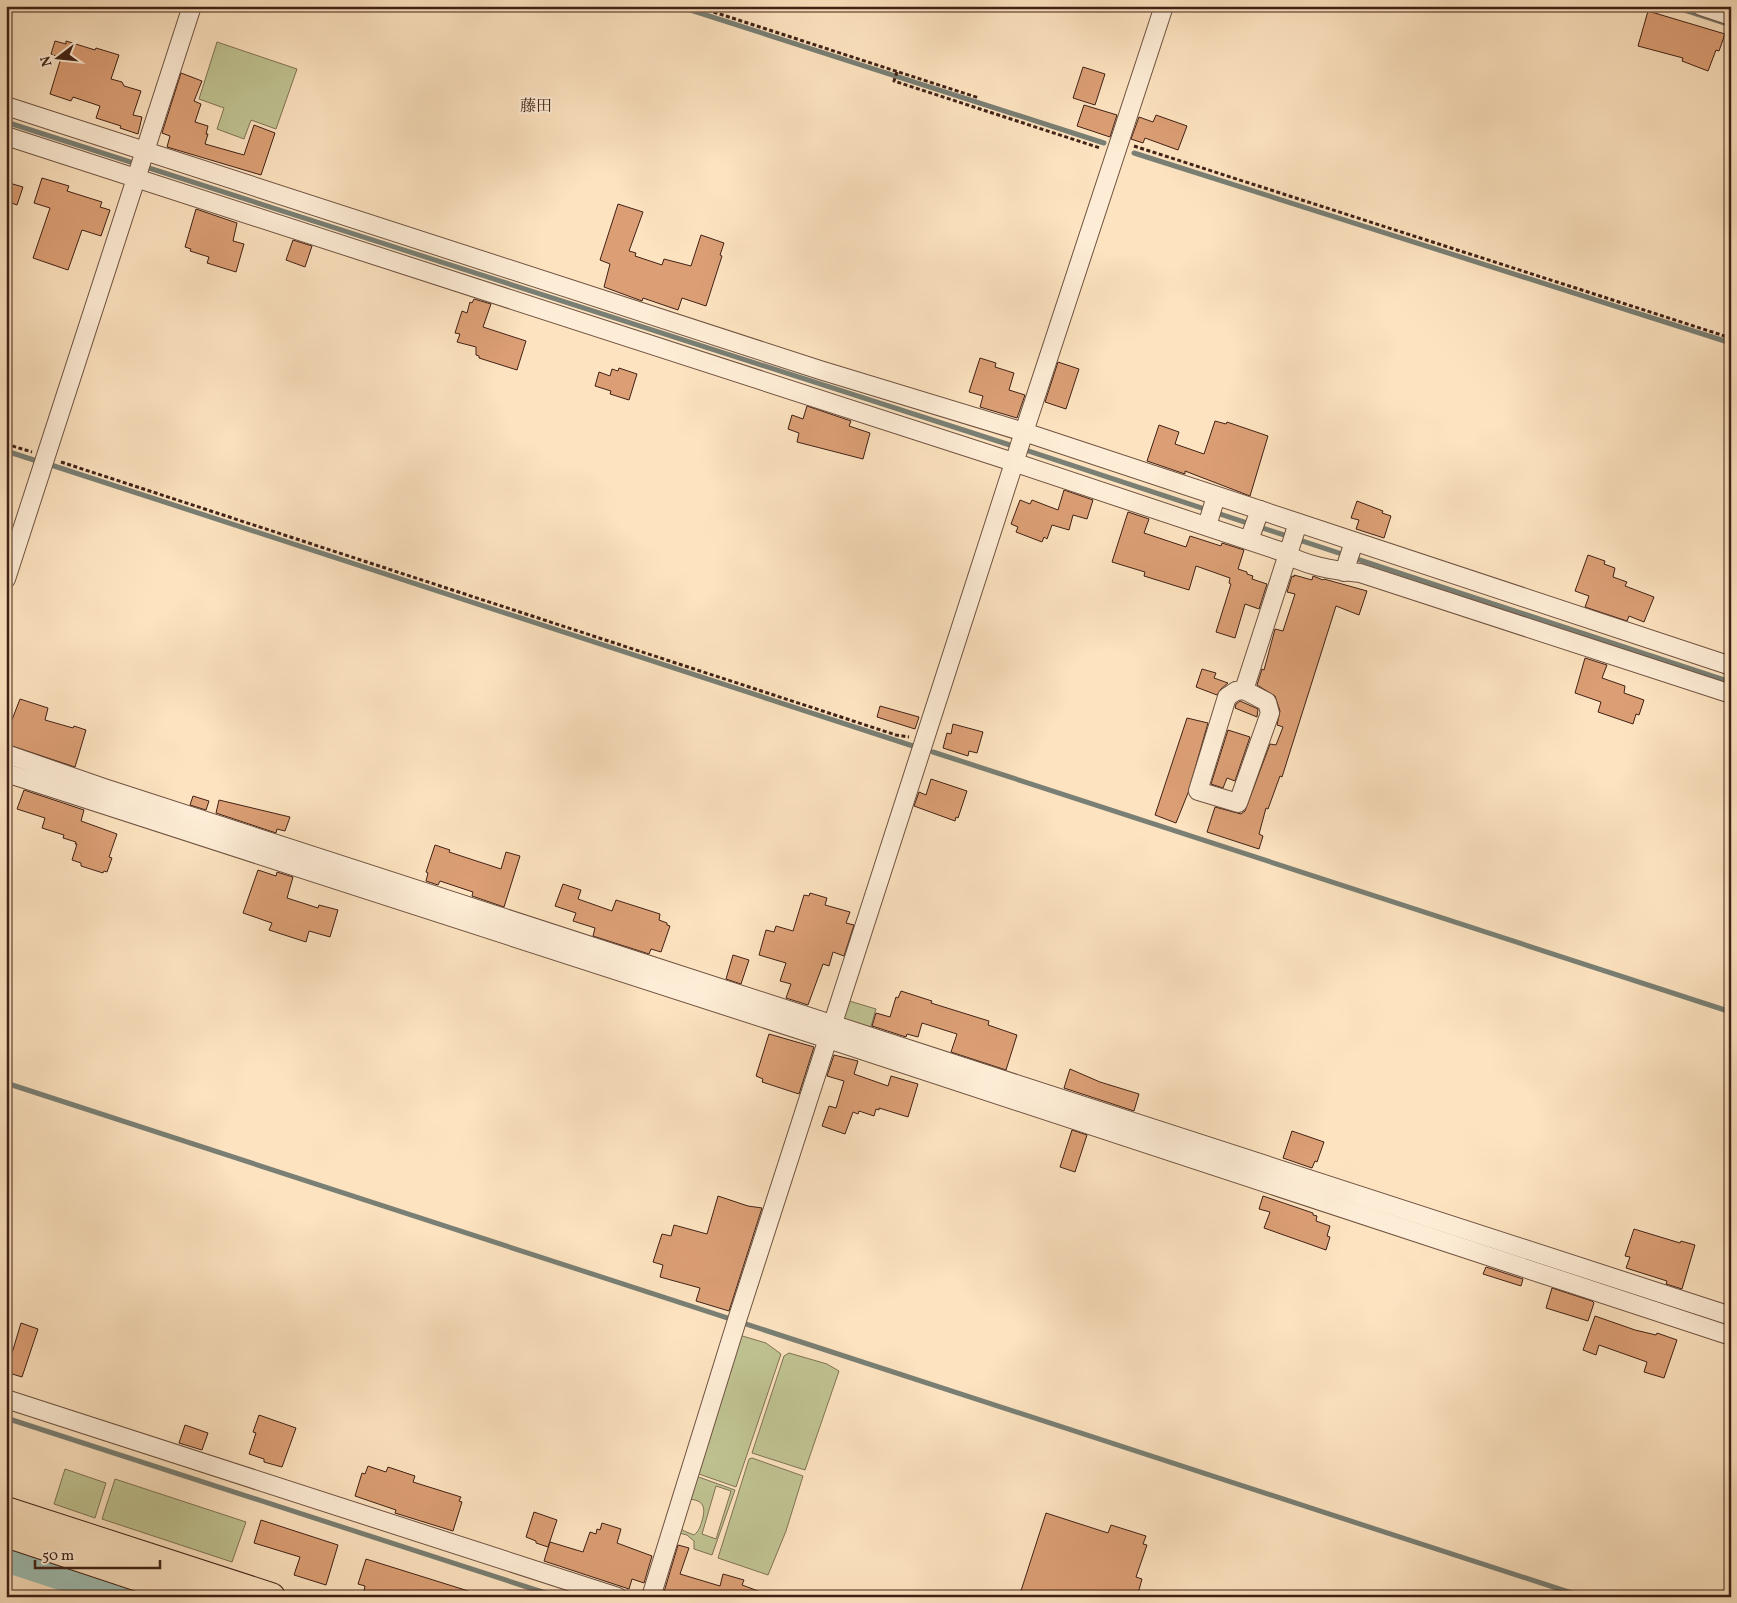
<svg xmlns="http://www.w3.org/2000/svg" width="1737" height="1603" viewBox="0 0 1737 1603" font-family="Vollkorn,'Noto Serif JP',serif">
  <rect width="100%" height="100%" fill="#fde3c0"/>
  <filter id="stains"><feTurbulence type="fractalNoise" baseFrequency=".004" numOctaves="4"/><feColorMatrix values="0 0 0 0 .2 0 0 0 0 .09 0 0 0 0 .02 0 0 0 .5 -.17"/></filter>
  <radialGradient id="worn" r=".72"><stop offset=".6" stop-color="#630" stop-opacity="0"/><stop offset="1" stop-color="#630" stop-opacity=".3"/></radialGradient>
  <g fill="#c0c392" stroke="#807254" fill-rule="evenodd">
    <polygon points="217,42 297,69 276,129 251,120 244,139 217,129 224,108 199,99"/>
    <polygon points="846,1000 876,1009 870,1030 842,1022"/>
    <polygon points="739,1335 766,1343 781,1354 736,1487 696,1473"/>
    <polygon points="789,1353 827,1364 839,1371 805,1470 752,1453 784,1356"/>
    <polygon points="752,1458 803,1476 786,1531 768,1575 718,1558 749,1459"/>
    <polygon points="65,1469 106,1483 95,1518 54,1504"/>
    <path d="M693 1475 735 1490 712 1555 694 1549V1541L687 1535 675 1532ZM716 1486 731 1491 716 1539 702 1534ZM688 1499C704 1500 706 1507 702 1521 700 1527 699 1531 694 1535L684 1531 680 1527Z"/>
    <polygon points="115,1479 246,1522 232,1562 102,1519"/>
  </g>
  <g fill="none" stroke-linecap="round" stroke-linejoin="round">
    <g stroke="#797f74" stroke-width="5">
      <polyline points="678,6 1104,143"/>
      <polyline points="1672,6 1731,25"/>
      <polyline points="6,122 1013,446 1731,682"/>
      <polyline points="1134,153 1731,343"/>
      <polyline points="6,451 37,461"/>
      <polyline points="51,465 916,747"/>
      <polyline points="933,752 1731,1012"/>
      <polyline points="6,1083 1584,1597"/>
      <polyline points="6,1418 558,1597"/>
    </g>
    <polyline stroke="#9fbeb2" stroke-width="30" points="6,1557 128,1597"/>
  </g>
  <g fill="#dc9f75" stroke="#402116">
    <polygon points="1648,11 1725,34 1719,51 1716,50 1708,71 1682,61 1683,58 1638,46"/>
    <polygon points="55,41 66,44 66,41 95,50 96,48 119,55 111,79 122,82 124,86 141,91 133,115 142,117 138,134 120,128 121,126 96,118 100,106 73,97 71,101 50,94 61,58 51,54"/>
    <polygon points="1083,67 1105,74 1095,105 1073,98"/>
    <polygon points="181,73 202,81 194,101 201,104 195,122 208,126 206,134 208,134 205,144 244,155 254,125 275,133 261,175 167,147 170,136 162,133"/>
    <polygon points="1084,105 1117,115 1110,137 1077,126"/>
    <polygon points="1156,115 1187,126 1178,150 1145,138 1143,143 1131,139 1139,117 1153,122"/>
    <polygon points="42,178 69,186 67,191 102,202 100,207 110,210 101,236 82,230 68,270 33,258 50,208 34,203"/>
    <polygon points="6,182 23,187 17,205 6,201"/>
    <polygon points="618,204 643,212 629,251 636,253 635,256 662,265 664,259 691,266 701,235 724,243 720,255 722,256 706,306 682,298 678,310 643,298 642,301 604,287 610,264 600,260"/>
    <polygon points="196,209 237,223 233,241 244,244 236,272 207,263 209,257 190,251 191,249 185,247"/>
    <polygon points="293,240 312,246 305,267 286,260"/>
    <polygon points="474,299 491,304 483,327 526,341 517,370 479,358 479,356 476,355 476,347 457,342 460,334 455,333 462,311 467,313 470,302 472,303"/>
    <polygon points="980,358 996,363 995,367 1014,373 1009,390 1025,395 1017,418 980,407 983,396 969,392"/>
    <polygon points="1058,362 1079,369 1066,409 1045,402"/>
    <polygon points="619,368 637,374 629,400 610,394 611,391 595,386 599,372 610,376 612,369 618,371"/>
    <polygon points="807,406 851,421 849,426 870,433 863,459 797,442 799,433 788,429 792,415 803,419"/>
    <polygon points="1215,421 1226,424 1227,422 1268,436 1250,496 1185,471 1185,474 1147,461 1159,425 1179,432 1175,444 1204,454"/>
    <polygon points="1064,490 1093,500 1087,519 1073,515 1069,530 1052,525 1047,539 1044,537 1042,542 1016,532 1018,527 1011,524 1020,500 1030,504 1032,500 1058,510"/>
    <polygon points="1357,501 1383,511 1382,513 1391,516 1384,538 1356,529 1359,520 1351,518"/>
    <polygon points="1128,512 1149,519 1144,533 1186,547 1190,536 1221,546 1222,543 1244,550 1238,569 1247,572 1247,574 1253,576 1252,579 1267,584 1259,609 1245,604 1235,638 1216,632 1231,584 1229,583 1230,578 1196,566 1189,590 1144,576 1145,572 1112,562"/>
    <polygon points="1588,555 1605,561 1604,564 1615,568 1613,577 1627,582 1625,586 1654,597 1644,622 1629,616 1627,621 1585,607 1589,596 1575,591"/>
    <polygon points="1294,575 1312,580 1313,576 1323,580 1324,579 1367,591 1359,615 1336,606 1282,777 1280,776 1268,809 1266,808 1259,834 1263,836 1259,849 1207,832 1215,807 1241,814 1245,811 1270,744 1276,745 1283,727 1277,725 1280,711 1275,696 1257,685 1262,669 1264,670 1275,629 1283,631 1295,594 1287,592 1292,576 1294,577"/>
    <polygon points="1585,658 1607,665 1602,678 1625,686 1624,693 1644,700 1639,715 1636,714 1633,724 1598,712 1601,702 1575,693"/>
    <polygon points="1202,669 1216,673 1214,678 1228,683 1221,689 1217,695 1196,687"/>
    <polygon points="20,699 48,708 45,720 73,728 74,726 86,730 75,767 6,744 6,724 10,725"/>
    <polygon points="1240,701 1258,709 1257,717 1235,708 1236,704"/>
    <polygon points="880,706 919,717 915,729 877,717"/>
    <polygon points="1187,718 1208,723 1188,793 1176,823 1155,815"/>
    <polygon points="953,724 983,732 977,753 969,751 968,756 943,748 947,733 951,734"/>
    <polygon points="1228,730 1250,737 1235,781 1227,778 1223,788 1211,784"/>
    <polygon points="931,779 967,791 958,818 956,817 955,821 914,806 919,792 926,795"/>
    <polygon points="24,790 84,810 81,821 117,834 109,857 112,858 107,872 104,871 103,873 81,866 81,863 72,860 77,844 75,844 76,842 63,838 64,835 42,828 45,818 17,809"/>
    <polygon points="193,796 209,801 206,810 190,805"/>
    <polygon points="219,800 290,817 285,831 277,829 276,833 216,813"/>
    <polygon points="435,845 450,850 449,852 501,869 506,852 520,856 504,907 472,896 473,892 440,881 438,885 426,881 428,873 426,872"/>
    <polygon points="258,870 276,876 277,872 293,877 287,898 318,908 319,905 338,910 330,937 309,931 306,942 269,930 272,923 243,913"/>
    <polygon points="563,884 581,890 578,899 612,911 616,900 660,914 659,920 667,923 667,925 670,926 661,952 651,949 649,954 593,936 595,928 573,921 576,913 555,906"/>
    <polygon points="810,893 827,898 825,905 850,912 846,923 854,925 844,956 833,952 829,966 823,964 808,1005 786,998 791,984 780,981 786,963 759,955 766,930 774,932 776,926 793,931 804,895 809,896"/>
    <polygon points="733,955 749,960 741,984 726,979"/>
    <polygon points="901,991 932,1001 931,1003 989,1021 988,1025 1017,1035 1006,1070 951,1052 957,1034 922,1023 918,1037 907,1034 906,1037 872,1026 876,1013 890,1017 896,997 898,998"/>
    <polygon points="769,1034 814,1047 799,1094 762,1082 763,1079 756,1076"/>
    <polygon points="834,1055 858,1061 854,1074 888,1086 891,1076 918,1084 908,1117 879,1108 879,1110 876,1109 874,1116 859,1111 858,1114 853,1112 845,1134 822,1126 829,1106 836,1108 844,1081 827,1076"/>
    <polygon points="1070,1069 1100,1082 1139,1094 1134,1111 1064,1088"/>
    <polygon points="1072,1130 1087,1135 1075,1172 1060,1167"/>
    <polygon points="1292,1131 1324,1142 1317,1162 1315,1161 1312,1168 1283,1158"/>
    <polygon points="718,1196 748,1206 762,1208 729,1311 696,1301 700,1288 660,1277 663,1265 653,1262 662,1234 671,1236 674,1225 707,1234"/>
    <polygon points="1263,1196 1313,1213 1313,1215 1317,1216 1316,1221 1330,1226 1327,1236 1330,1237 1326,1250 1264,1228 1270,1212 1259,1209"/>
    <polygon points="1634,1229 1680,1243 1681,1241 1695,1245 1682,1289 1666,1284 1667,1281 1626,1268 1630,1257 1625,1256"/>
    <polygon points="1486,1267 1523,1279 1521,1286 1483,1274"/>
    <polygon points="1552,1288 1592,1301 1594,1303 1588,1321 1546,1308"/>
    <polygon points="1595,1316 1635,1330 1656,1335 1657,1333 1677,1340 1664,1378 1644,1372 1647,1362 1599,1345 1596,1355 1583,1350"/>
    <polygon points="21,1323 38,1329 22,1377 6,1372 6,1351 12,1353"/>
    <polygon points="259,1415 296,1428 282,1467 264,1462 264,1459 249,1454 256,1433 253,1432"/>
    <polygon points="185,1425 208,1433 202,1450 179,1443"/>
    <polygon points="368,1466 386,1472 388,1467 415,1476 413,1482 461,1497 459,1501 462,1502 453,1531 395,1513 396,1510 355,1496 362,1473 365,1474"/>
    <polygon points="534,1512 557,1520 548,1547 536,1543 536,1541 526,1537"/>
    <polygon points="1046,1513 1108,1533 1111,1525 1146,1536 1143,1544 1147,1545 1136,1577 1142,1579 1137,1597 1019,1597"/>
    <polygon points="261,1520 338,1545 326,1585 294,1575 300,1557 254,1543"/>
    <polygon points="602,1523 621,1529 617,1543 652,1556 644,1583 632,1579 629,1589 544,1561 550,1542 583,1552 590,1532 596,1534 597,1529 600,1530"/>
    <polygon points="678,1545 689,1548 680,1574 720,1586 723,1574 744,1580 742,1585 769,1595 769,1597 666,1597 668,1593 664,1592"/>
    <polygon points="366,1559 478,1594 477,1597 382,1597 364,1591 365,1586 358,1584"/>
  </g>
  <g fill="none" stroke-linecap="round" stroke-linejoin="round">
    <g stroke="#6f5240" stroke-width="20">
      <g id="minor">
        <polyline points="1701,6 1731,16"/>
        <polyline points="6,106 820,370 1024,432 1731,666"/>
        <path d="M6 136 1007 460 1280 551C1305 566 1331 570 1360 573L1731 694"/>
        <polyline points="1207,526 1216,496"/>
        <polyline points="1249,540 1260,510"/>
        <polyline points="1344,572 1354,542"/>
        <polyline points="6,579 192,6"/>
        <polyline points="1244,690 1267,702 1270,713 1238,803 1198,791 1227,697 1236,691 1244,690 1298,523"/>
        <polyline points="6,754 104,788 1731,1316"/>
        <polyline points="6,773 828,1039 1731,1336"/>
        <polyline points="6,1399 618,1597"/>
        <polyline points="651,1597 738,1317 1024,432 1164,6"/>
      </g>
    </g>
    <g stroke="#402116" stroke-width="30">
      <g id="trunk">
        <polyline points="6,1511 271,1597"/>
        <polyline points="6,1533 199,1597"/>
      </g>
    </g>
    <g stroke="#402116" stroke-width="3" stroke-dasharray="4 2.5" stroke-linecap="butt">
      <polyline points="695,6 979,98"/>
      <polyline points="897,72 894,81 1100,148"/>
      <polyline points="1134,146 1731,338"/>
      <polyline points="6,444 32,452"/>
      <polyline points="61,462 896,735 909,737"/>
    </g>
    <use href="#minor" stroke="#feedd6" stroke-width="18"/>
    <use href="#trunk" stroke="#fde3c0" stroke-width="28"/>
  </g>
  <g text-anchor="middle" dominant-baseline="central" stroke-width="4" stroke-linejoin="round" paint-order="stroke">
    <g font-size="16" fill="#402116" stroke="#feedd6">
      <text x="536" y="107">藤田</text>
    </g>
  </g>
  <rect width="1737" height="1603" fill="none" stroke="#fde3c0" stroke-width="25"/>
  <rect x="8" y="8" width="1722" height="1588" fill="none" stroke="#402116" stroke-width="2.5"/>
  <rect x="12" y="12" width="1712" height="1578" fill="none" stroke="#402116"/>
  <g transform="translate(58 58) rotate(254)" stroke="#feedd6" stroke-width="4" paint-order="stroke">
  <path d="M0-4L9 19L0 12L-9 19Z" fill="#402116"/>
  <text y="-8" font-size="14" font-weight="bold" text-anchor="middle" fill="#402116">N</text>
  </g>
  <path d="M35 1560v8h125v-8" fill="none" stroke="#402116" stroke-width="2.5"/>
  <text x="42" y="1560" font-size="15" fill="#402116" stroke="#feedd6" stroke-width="4" paint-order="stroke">50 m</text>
  <rect width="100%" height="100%" filter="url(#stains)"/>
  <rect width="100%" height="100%" fill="url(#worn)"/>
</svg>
